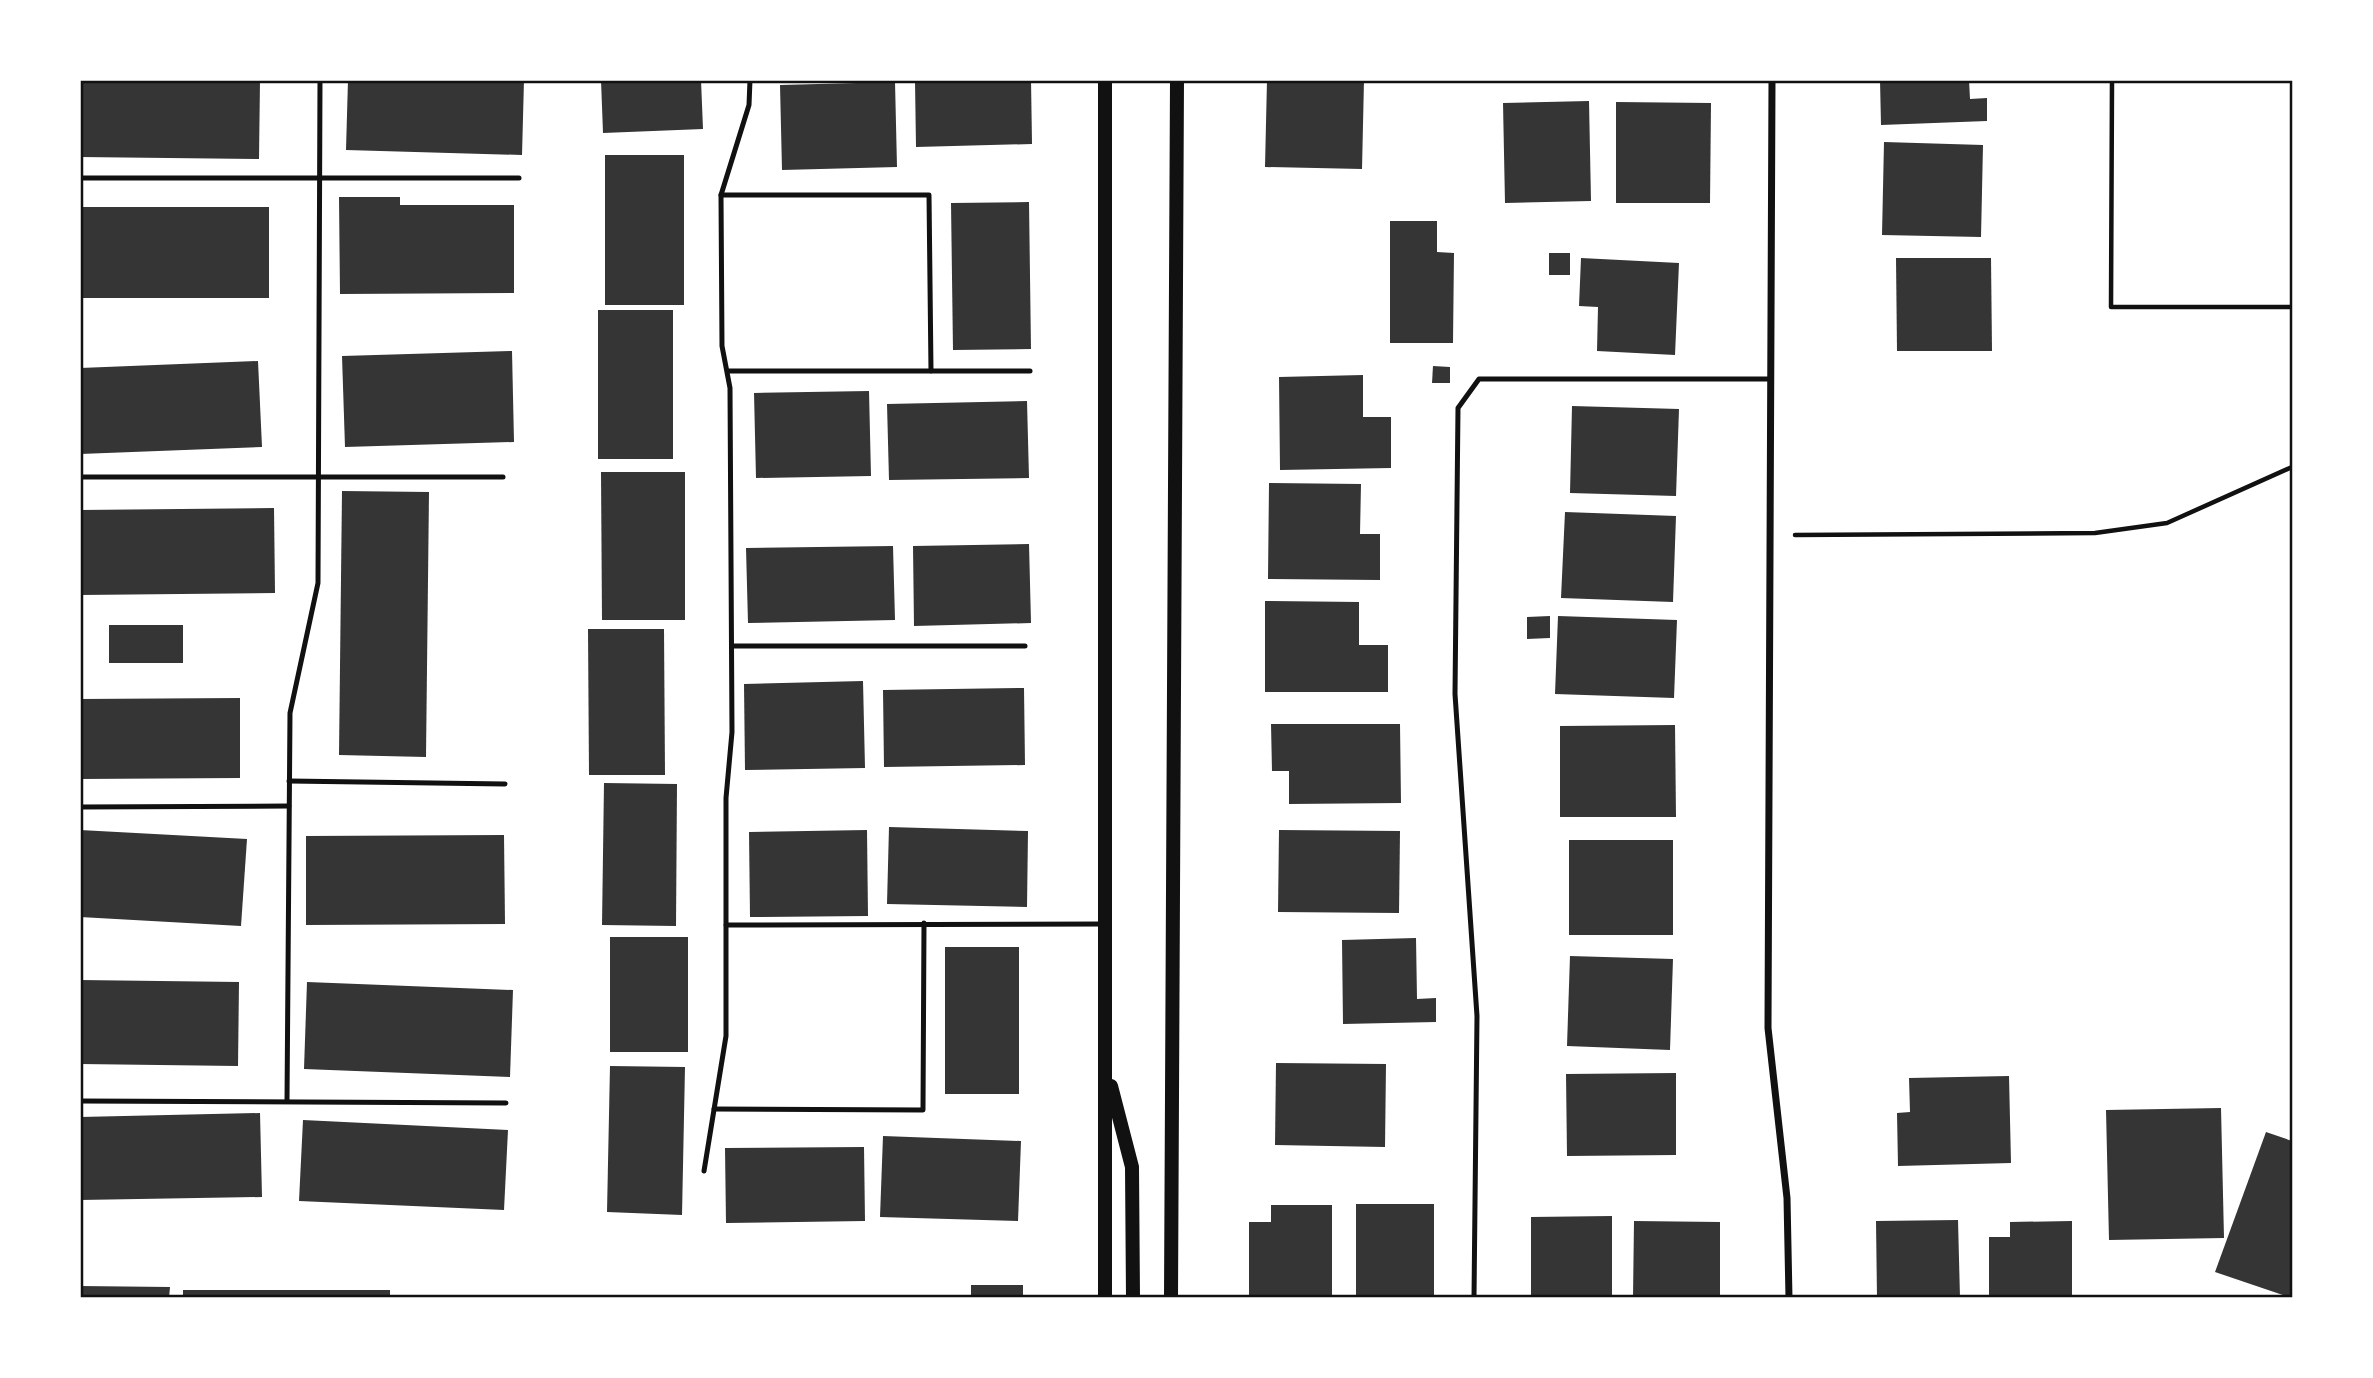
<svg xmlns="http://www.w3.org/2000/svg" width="2373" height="1378" viewBox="0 0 2373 1378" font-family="'Times New Roman',serif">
  <rect width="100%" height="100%" fill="#fff"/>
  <g fill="#353535">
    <polygon points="80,80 260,80 259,159 80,157"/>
    <polygon points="348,80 524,80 522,155 346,150"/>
    <polygon points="601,80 701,80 703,129 603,133"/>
    <polygon points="1031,80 1032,144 916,147 915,81"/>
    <polygon points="1267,80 1364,80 1362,169 1265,167"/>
    <polygon points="1880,80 1969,80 1970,99 1987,98 1987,121 1881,125"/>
    <polygon points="895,82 897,167 782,170 780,85"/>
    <polygon points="1589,101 1591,201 1505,203 1503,103"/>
    <polygon points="1616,102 1711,103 1710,203 1616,203"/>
    <polygon points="1884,142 1983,145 1981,237 1882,235"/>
    <rect x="605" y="155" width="79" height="150"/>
    <polygon points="339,197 400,197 400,205 514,205 514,293 340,294"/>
    <polygon points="1029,202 1031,349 953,350 951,203"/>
    <rect x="80" y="207" width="189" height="91"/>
    <polygon points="1390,221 1437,221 1437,252 1454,253 1453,343 1390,343"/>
    <rect x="1549" y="253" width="21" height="22"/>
    <polygon points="1581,258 1679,263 1675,355 1597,351 1598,307 1579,306"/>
    <polygon points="1896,258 1991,258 1992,351 1897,351"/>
    <rect x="598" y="310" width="75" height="149"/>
    <polygon points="512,351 514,442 345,447 342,356"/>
    <polygon points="258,361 262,447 80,454 80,368"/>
    <polygon points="1433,366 1450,367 1450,383 1432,383"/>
    <polygon points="1363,375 1363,417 1391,417 1391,468 1280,470 1279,377"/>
    <polygon points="869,391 871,476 756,478 754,393"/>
    <polygon points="1027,401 1029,478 889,480 887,404"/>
    <polygon points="1572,406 1679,409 1676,496 1570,493"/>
    <polygon points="601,472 685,472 685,620 602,620"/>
    <polygon points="1269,483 1361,484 1360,534 1380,534 1380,580 1268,579"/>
    <polygon points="342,491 429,492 426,757 339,755"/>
    <polygon points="274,508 275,593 80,595 80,510"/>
    <polygon points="1565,512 1676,516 1673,602 1561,598"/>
    <polygon points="1029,544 1031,623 914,626 913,546"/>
    <polygon points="893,546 895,620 748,623 746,548"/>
    <polygon points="1265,601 1359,602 1359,645 1388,645 1388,692 1265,692"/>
    <polygon points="1550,616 1550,638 1527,639 1527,617"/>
    <polygon points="1558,616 1677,620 1674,698 1555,694"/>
    <rect x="109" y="625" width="74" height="38"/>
    <polygon points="588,629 664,629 665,775 589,775"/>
    <polygon points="863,681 865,768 745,770 744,684"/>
    <polygon points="1024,688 1025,765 884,767 883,690"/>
    <polygon points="240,698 240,778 80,779 80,699"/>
    <polygon points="1271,724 1400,724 1401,803 1289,804 1289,771 1272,771"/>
    <polygon points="1675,725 1676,817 1560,817 1560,726"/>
    <polygon points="604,783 677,784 676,926 602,925"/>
    <polygon points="889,827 1028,831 1027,907 887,904"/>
    <polygon points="80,830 247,839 241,926 80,917"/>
    <polygon points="867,830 868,916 750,917 749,832"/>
    <polygon points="1279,830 1400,831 1399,913 1278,912"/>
    <polygon points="504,835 505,924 306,925 306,836"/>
    <rect x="1569" y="840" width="104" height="95"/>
    <rect x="610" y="937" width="78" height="115"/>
    <polygon points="1416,938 1417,999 1436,998 1436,1022 1343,1024 1342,940"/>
    <rect x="945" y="947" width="74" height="147"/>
    <polygon points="1570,956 1673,959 1670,1050 1567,1046"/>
    <polygon points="80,980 239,982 238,1066 80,1064"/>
    <polygon points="307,982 513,990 510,1077 304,1069"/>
    <polygon points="1276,1063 1386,1064 1385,1147 1275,1145"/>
    <polygon points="610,1066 685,1067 682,1215 607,1212"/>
    <polygon points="1676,1073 1676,1155 1567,1156 1566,1074"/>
    <polygon points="2009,1076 2011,1163 1898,1166 1897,1113 1910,1112 1909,1078"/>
    <polygon points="2221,1108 2224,1238 2109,1240 2106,1110"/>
    <polygon points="260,1113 262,1197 80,1200 80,1117"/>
    <polygon points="303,1120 508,1130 504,1210 299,1201"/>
    <polygon points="2266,1132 2292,1141 2292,1298 2215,1272"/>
    <polygon points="883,1136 1021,1141 1018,1221 880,1217"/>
    <polygon points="864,1147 865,1221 726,1223 725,1148"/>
    <rect x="1356" y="1204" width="78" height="94"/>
    <polygon points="1271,1205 1332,1205 1332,1298 1249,1298 1249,1222 1271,1222"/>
    <polygon points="1612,1216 1612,1298 1531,1298 1531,1217"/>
    <polygon points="1958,1220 1960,1298 1877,1298 1876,1221"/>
    <polygon points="1634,1221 1720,1222 1720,1298 1633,1298"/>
    <polygon points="2072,1221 2072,1298 1989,1298 1989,1237 2010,1237 2010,1222"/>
    <rect x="971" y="1285" width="52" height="13"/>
    <polygon points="80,1286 170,1287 169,1298 80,1298"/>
    <rect x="183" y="1290" width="207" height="8"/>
  </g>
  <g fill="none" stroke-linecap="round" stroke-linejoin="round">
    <g stroke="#111" stroke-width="4.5">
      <polyline points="2112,80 2111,307 2292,307"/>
      <polyline points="1795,535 2095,533 2167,523 2292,467"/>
    </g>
    <g stroke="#111" stroke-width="5">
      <polyline points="80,178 519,178"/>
      <polyline points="721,195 929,195 931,371"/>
      <polyline points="729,371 1030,371"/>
      <polyline points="80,477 503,477"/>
      <polyline points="732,646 1025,646"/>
      <polyline points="289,781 505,784"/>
      <polyline points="80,807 289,806"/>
      <polyline points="726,925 1104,924"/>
      <polyline points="80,1101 506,1103"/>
      <polyline points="287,1101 290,713 318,583 320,80"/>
      <polyline points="714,1109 923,1110 924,923"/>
      <polyline points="704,1171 726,1036 726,798 732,732 730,388 722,346 721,195 749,105 750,80"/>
      <polyline points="1474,1298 1477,1016 1455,694 1458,408 1479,379 1771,379"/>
    </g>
    <polyline stroke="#111" stroke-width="7" points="1772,80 1768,1028 1787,1198 1789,1298"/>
    <g stroke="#111" stroke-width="14">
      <polyline points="1105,80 1105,1298"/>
      <polyline points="1111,1086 1132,1167 1133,1298"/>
      <polyline points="1171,1298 1177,80"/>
    </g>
  </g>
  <rect width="2373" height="1378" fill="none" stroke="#ffffff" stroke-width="164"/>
  <rect x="82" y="82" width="2209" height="1214" fill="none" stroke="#111" stroke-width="2.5"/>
</svg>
